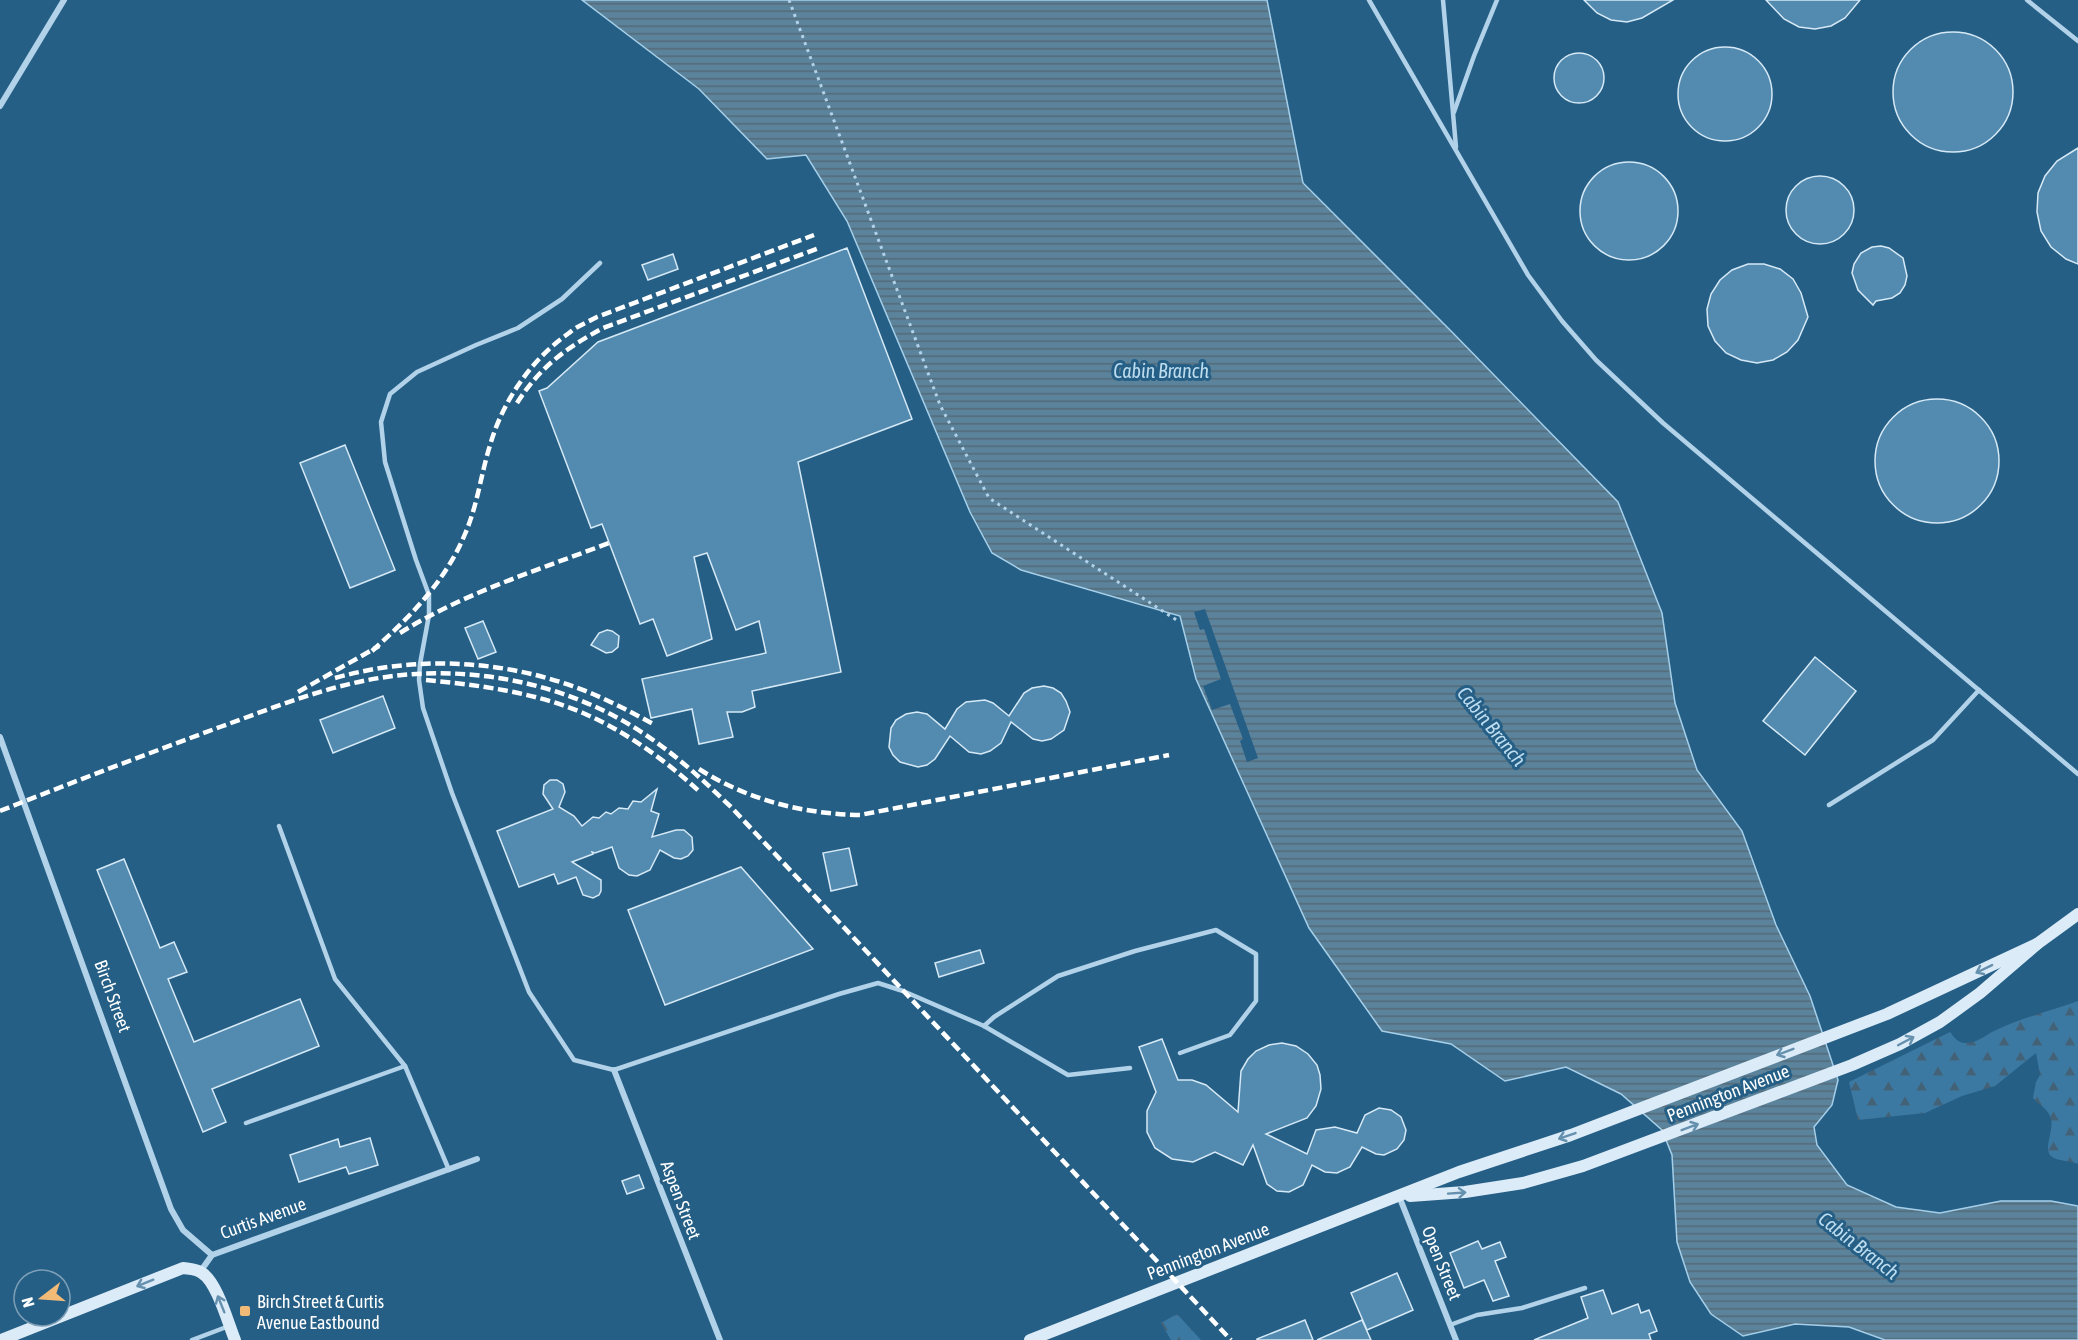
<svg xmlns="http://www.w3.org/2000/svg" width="2078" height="1340" viewBox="0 0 2078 1340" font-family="'Asap Condensed',sans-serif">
  <defs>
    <pattern id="forest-firs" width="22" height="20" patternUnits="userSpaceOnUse" patternTransform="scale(1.5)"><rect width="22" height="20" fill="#3b79a2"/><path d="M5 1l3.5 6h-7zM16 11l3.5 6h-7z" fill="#446277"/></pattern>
    <pattern id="water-rules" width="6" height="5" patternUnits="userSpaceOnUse" patternTransform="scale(1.5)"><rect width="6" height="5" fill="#5b839c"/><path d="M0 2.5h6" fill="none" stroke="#546a78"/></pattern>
  </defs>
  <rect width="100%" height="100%" fill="#265f86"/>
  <g fill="url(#forest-firs)">
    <path d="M2078 1001V1164C2070 1160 2058 1162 2051 1156 2043 1149 2054 1131 2051 1119 2048 1108 2040 1106 2033 1098L2036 1082 2040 1075 2036 1053 1995 1086 1962 1096 1925 1113 1858 1120 1849 1082 1950 1032C1954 1037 1957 1042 1964 1043 1976 1044 1984 1036 1994 1031 2021 1018 2050 1011 2078 1001Z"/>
    <polygon points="1177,1314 1201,1340 1171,1340 1161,1323"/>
  </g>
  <polygon fill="url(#water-rules)" stroke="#a5cfe9" stroke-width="1.5" points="582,0 1267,0 1303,183 1451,331 1618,502 1662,613 1675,703 1697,770 1742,831 1776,925 1810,996 1838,1080 1832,1105 1814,1127 1817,1145 1847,1185 1896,1207 1940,1213 2001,1201 2051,1201 2078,1206 2078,1340 1885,1340 1849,1327 1795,1324 1743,1336 1711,1314 1690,1282 1677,1242 1672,1155 1662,1130 1621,1094 1566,1067 1505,1081 1451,1044 1382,1031 1309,928 1196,679 1180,616 1021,570 992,553 970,512 847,221 806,155 767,159 699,89"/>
  <polygon fill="#265f86" points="1205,609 1258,758 1247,762 1240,741 1243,739 1230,704 1212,710 1203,686 1221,679 1204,629 1200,630 1194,612"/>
  <g fill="#538aaf" stroke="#d5e9f6" stroke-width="1.5">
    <polygon points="1584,0 1673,0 1642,18 1627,22 1611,20 1597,13"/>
    <polygon points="1766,0 1860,0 1845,18 1831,26 1815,29 1799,27 1784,19"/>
    <circle cx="1953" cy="92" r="60"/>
    <circle cx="1725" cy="94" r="47"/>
    <circle cx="1579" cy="78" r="25"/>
    <polygon points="2078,148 2078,264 2066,259 2051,247 2041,231 2037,212 2038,193 2045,176 2057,161"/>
    <circle cx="1629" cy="211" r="49"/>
    <circle cx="1820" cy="210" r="34"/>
    <polygon points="1881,246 1889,248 1903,258 1907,276 1905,285 1900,293 1892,298 1876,301 1873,305 1858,290 1852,273 1854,264 1861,253 1872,247"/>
    <polygon points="847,248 912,419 798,462 841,672 752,691 755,707 742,712 727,712 733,737 699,744 692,709 651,718 642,679 766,653 759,621 736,630 707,553 694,557 712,639 667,656 653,619 640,624 602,524 591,528 539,391 547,388 598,342"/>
    <polygon points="673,254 678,269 648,280 642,265"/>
    <polygon points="1748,264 1764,264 1780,269 1793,279 1801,293 1808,317 1798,340 1787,352 1773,360 1757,363 1741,360 1726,353 1715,341 1708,326 1707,309 1711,294 1720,280 1732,270"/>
    <circle cx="1937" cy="461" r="62"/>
    <polygon points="345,445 395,570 350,588 300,463"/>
    <polygon points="483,621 496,652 478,659 465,628"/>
    <polygon points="607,630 612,631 619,636 618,647 612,652 606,653 591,645 599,633"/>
    <polygon points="1815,657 1856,691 1805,755 1763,721"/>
    <polygon points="1044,686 1053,688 1061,693 1066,701 1070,712 1064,730 1051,739 1042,741 1033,739 1011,722 1001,743 990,751 981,754 969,752 950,736 935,759 927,765 918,767 900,762 893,755 889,747 891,728 896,720 906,714 917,712 927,714 945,729 957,709 966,702 985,700 993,703 1009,716 1024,693 1032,688"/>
    <polygon points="383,696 395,728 333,753 320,720"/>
    <polygon points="550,780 557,780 563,784 565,792 559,807 574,816 582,826 593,817 599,818 606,812 611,814 619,808 628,809 633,801 641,802 657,789 651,811 659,814 652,837 676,830 684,830 692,837 693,850 688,856 681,859 674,858 660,850 650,870 637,876 629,875 619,868 612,847 595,853 592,852 593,854 572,862 601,880 601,891 599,895 593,898 583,895 576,877 558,884 554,874 519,887 497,831 553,809 543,794 544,785"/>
    <polygon points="849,848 857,885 831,891 823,853"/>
    <polygon points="124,859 160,948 174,942 187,972 168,979 194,1042 300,999 319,1046 212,1089 226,1122 203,1132 97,870"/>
    <polygon points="741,867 813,949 665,1005 628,910"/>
    <polygon points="980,950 984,963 939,977 935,963"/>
    <polygon points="1162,1039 1178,1080 1192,1080 1206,1085 1238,1112 1241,1071 1248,1059 1256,1051 1269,1045 1282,1043 1296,1046 1308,1054 1317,1065 1320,1075 1321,1089 1316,1106 1307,1118 1266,1134 1307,1154 1316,1130 1335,1127 1357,1133 1365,1115 1379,1108 1391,1110 1401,1117 1406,1130 1404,1140 1397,1149 1384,1155 1376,1154 1362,1147 1350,1167 1337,1173 1325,1172 1312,1165 1303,1185 1289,1192 1277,1191 1267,1184 1253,1145 1243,1165 1215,1152 1193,1162 1172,1159 1155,1148 1147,1132 1147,1111 1156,1092 1139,1047"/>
    <polygon points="370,1138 378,1165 349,1174 346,1167 299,1182 290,1155 338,1139 340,1147"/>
    <polygon points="639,1175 644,1188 627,1194 622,1181"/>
    <polygon points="1478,1241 1482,1249 1500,1242 1506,1257 1495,1261 1509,1296 1493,1301 1484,1280 1464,1288 1450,1253"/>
    <polygon points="1397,1273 1413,1310 1367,1330 1351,1293"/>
    <polygon points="1603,1290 1612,1314 1638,1304 1641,1313 1649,1310 1657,1331 1649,1334 1651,1340 1534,1340 1588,1318 1581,1297"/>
    <polygon points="1305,1320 1313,1340 1257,1340 1257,1339"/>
    <polygon points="1362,1320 1371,1340 1317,1340"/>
  </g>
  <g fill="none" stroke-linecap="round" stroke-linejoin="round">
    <polyline stroke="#b1d2e8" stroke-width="3" stroke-dasharray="3 4.5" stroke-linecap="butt" points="789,0 940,405 989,498 1178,621"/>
    <g stroke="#b1d2e8" stroke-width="4.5">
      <polyline points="1369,0 1528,275 1562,321 1596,360 1663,423 2078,774"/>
      <polyline points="1443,0 1456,147"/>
      <polyline points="2027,0 2078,41"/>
      <polyline points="1454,112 1474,56 1497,0"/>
      <polyline points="600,263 562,299 518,328 476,345 417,372 390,394 381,422 385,462 416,560 429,595 429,615 420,664 419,680 423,708 452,793 529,992 574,1060 614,1070 839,994 878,983 903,991 984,1026 1068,1075 1130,1068"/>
      <polyline points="1829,805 1933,740 1979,690"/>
      <polyline points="279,826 335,979 405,1066 449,1170"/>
      <polyline points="984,1026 994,1017 1058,976 1135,951 1216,930 1256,954 1256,1001 1230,1035 1180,1053"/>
      <polyline points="246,1123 405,1066"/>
      <polyline points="1450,1325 1477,1315 1522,1308 1585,1288"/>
      <polyline points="192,1340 229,1326"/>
    </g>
    <g stroke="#b1d2e8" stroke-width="6">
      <polyline points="0,106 64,0"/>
      <polyline points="0,737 171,1209 183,1230 212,1255"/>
      <polyline points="614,1070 720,1340"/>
      <polyline points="1399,1196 1456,1340"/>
      <polyline points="200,1272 212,1255 477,1159"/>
    </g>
    <g stroke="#dbebf7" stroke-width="12">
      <polyline points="1410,1196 1465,1192 1523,1183 1583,1166 1852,1065 1900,1044 1940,1022 1980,993 2037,944 2078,914"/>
      <path d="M1 1340 183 1268C189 1269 197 1269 202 1273 217 1282 228 1323 235 1340"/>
      <polyline points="1030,1340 1459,1172 1571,1135 1887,1014 2037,944"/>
    </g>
    <g stroke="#fff" stroke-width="4.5" stroke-dasharray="10 4.5" stroke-linecap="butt">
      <path d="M517 403C540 367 566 348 603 328L819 248"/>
      <path d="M400 633C464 593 538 570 609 543"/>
      <path d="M372 651C410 617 445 582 465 534 478 504 481 473 491 442 504 399 532 359 569 333 577 326 588 322 597 317L814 235"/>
      <path d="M335 678C420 654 512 660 593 694 614 703 635 714 655 725"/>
      <path d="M426 680C478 685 534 692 583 713 625 731 665 760 700 792"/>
      <polyline points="298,692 379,646"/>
      <path d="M699 769C748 800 803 814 860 815L1169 755"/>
      <path d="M0 811C73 782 147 754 220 727 267 710 314 691 363 681 464 660 576 682 660 745 686 764 708 785 731 807L1231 1340"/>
    </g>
  </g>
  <defs><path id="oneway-shaft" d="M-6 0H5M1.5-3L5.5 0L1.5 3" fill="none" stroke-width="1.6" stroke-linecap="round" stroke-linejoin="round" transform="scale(1.5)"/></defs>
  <g stroke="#6590ae">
    <use href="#oneway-shaft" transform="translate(1984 969) rotate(154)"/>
    <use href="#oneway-shaft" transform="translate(1906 1041) rotate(-28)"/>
    <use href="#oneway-shaft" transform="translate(1785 1052) rotate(159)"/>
    <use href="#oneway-shaft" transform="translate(1690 1127) rotate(-21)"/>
    <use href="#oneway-shaft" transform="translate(1567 1136) rotate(161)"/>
    <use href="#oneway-shaft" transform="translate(1457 1193) rotate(-4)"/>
    <use href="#oneway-shaft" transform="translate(145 1283) rotate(158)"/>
    <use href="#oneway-shaft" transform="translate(221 1304) rotate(-112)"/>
  </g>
  <rect fill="#f1ba76" stroke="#265f86" stroke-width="2" x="239" y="1305" width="12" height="12" rx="3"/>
  <g text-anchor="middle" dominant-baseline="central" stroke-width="6" stroke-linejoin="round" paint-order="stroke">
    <g font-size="18" fill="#fff" stroke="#265f86">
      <text transform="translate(113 996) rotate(70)">Birch Street</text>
      <text transform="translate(1728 1093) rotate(-21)">Pennington Avenue</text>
      <text transform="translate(681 1200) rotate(69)">Aspen Street</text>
      <text transform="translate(263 1218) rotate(-20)">Curtis Avenue</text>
      <text transform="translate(1208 1251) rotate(-21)">Pennington Avenue</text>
      <text transform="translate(1442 1263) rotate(68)">Open Street</text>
    </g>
    <g font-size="18" fill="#fff" stroke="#265f86" text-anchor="start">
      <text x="257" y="1301">Birch Street &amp; Curtis<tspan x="257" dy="21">Avenue Eastbound</tspan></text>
    </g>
    <g font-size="20" font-style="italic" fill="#bcdcef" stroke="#265f86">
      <text x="1161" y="370">Cabin Branch</text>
      <text transform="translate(1492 726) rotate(51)">Cabin Branch</text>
      <text transform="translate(1859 1245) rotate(38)">Cabin Branch</text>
    </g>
  </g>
  <g transform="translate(42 1298) rotate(253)"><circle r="28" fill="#265f86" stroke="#7d9fb6" stroke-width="1.5"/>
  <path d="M0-4.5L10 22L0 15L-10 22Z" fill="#f1ba76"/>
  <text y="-9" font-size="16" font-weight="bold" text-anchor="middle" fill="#ffffff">N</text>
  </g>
</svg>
